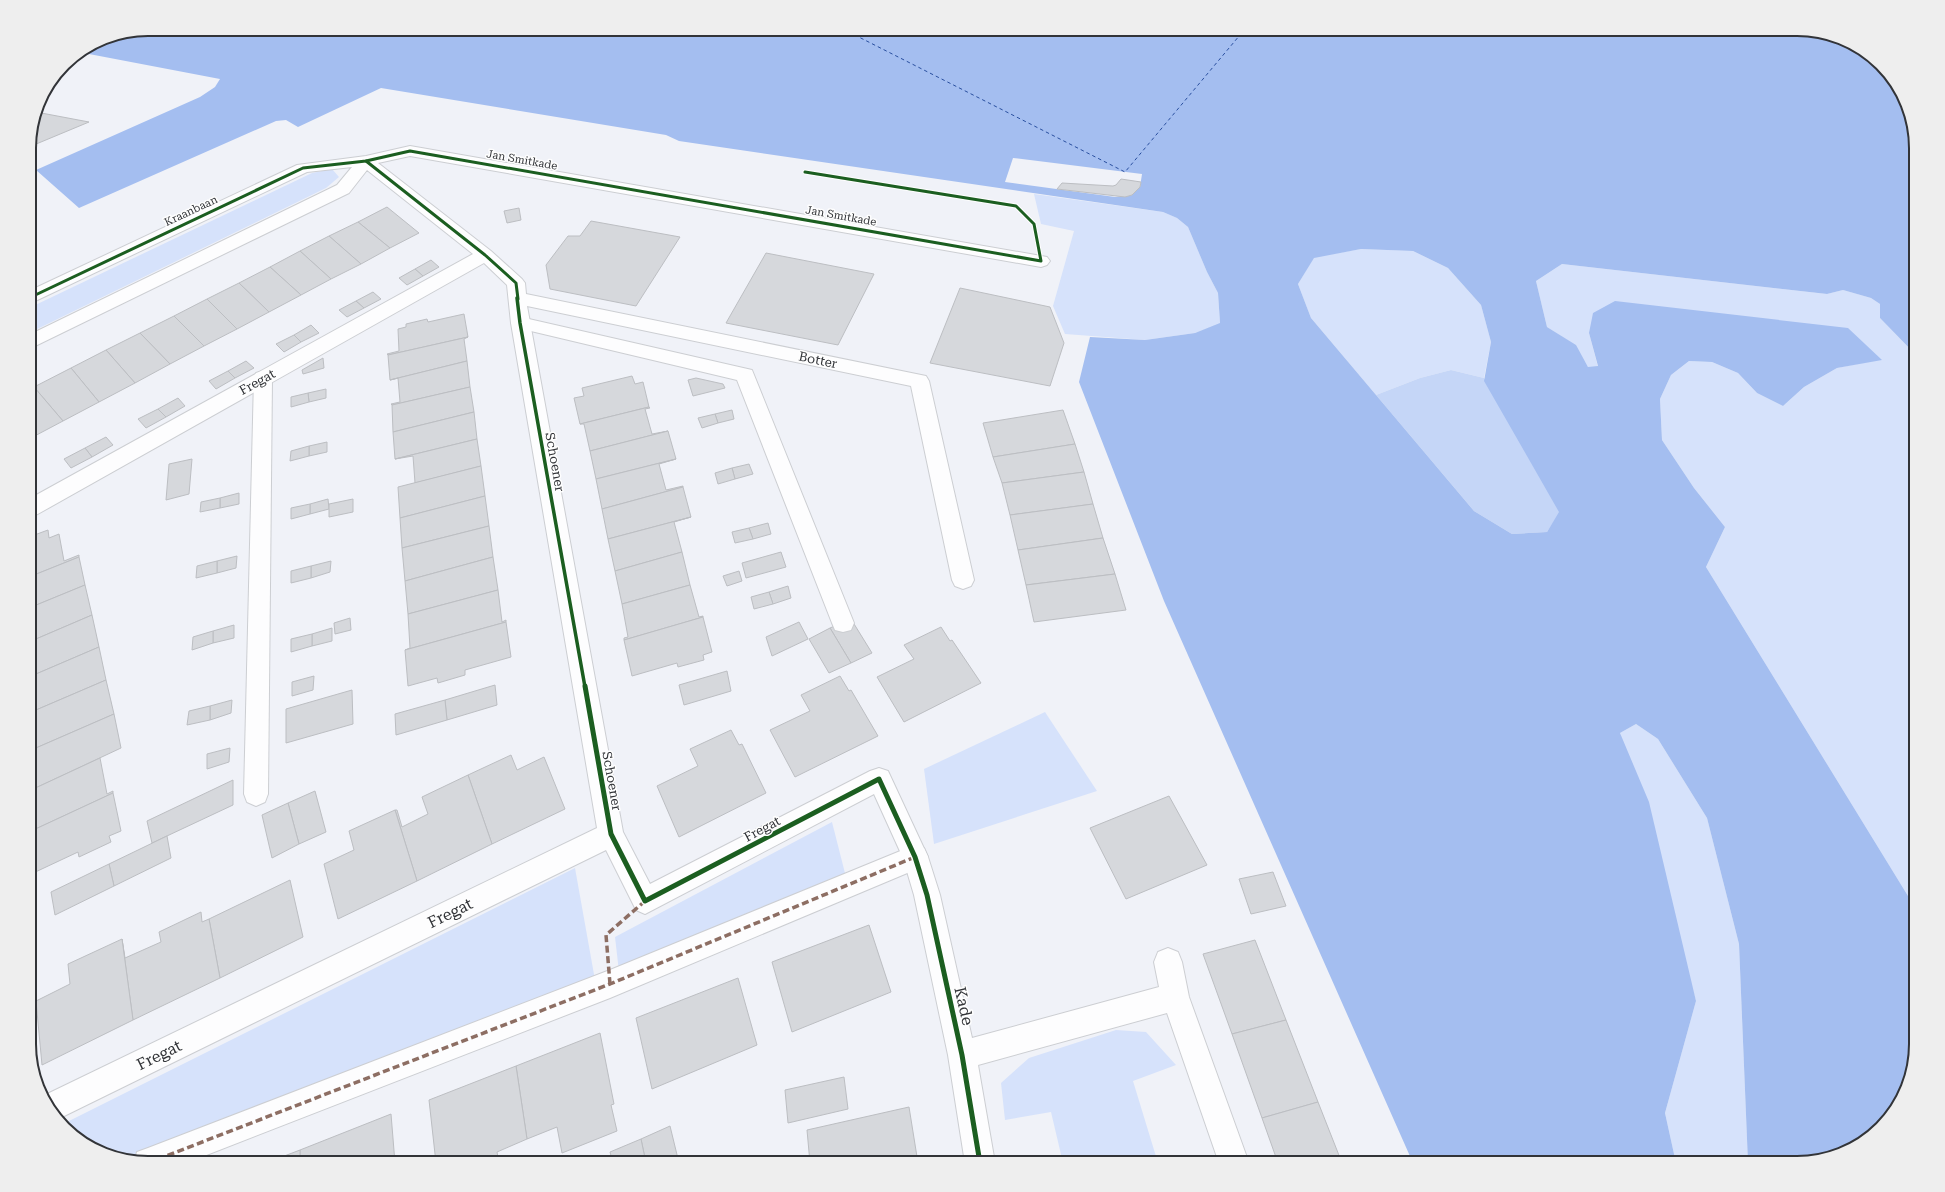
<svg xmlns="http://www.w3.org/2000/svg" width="1945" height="1192" viewBox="0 0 1945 1192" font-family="'Roboto Serif',serif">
  <rect width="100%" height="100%" fill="#f0f2f8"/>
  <g fill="#d6e2fb">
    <polygon points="332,169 339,177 326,188 29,333 29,308 312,173"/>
    <polygon points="1034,194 1163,212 1177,218 1188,227 1207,272 1218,293 1220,324 1195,333 1145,340 1065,334 1053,306 1074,231 1041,224"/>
    <polygon points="1361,249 1413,251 1448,268 1481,305 1491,342 1484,378 1451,370 1420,378 1376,395 1311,318 1298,284 1314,257"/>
    <polygon points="1562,264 1827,294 1843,290 1871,298 1880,304 1880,318 1916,355 1916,909 1706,567 1725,527 1694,488 1662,440 1660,399 1671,375 1689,361 1712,362 1738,373 1757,393 1783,406 1804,387 1837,368 1882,359 1589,333 1598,367 1588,367 1575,345 1547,327 1536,281"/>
    <polygon points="1045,712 1097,791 934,844 924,769"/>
    <polygon points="1636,724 1658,739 1707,818 1739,944 1748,1163 1676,1163 1665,1113 1696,1001 1620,733"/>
    <polygon points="832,822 847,881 619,972 615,937"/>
    <polygon points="575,868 595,980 132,1159 88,1147 65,1123"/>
    <polygon points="1116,1030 1146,1032 1176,1065 1133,1081 1158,1163 1063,1163 1051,1112 1005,1120 1001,1083 1029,1058"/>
  </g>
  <polygon fill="#c5d6f7" points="1451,370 1484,378 1560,512 1547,532 1512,534 1474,511 1376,395 1420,378"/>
  <path fill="#a4bef0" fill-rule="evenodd" d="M148 29H1797L1857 45 1900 88 1916 140V355L1880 318V304L1871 298 1843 290 1827 294 1562 264 1536 281 1547 327 1576 345 1588 367 1598 366 1589 333 1593 313 1615 301 1848 328 1882 360 1837 368 1804 387 1783 406 1757 393 1738 373 1712 362 1689 361 1671 375 1660 399 1662 440 1694 488 1725 527 1706 567 1916 909V1044L1900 1104 1856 1147 1797 1163H1748L1739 944 1707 818 1658 739 1636 724 1620 733 1649 802 1696 1001 1665 1113 1676 1163H1413L1164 601 1079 382 1090 337 1145 340 1195 333 1220 323 1218 293 1207 272 1188 227 1177 218 1163 212 679 141 666 135 381 88 298 127 286 120 276 121 79 208 36 170 200 97 215 87 220 79 89 54 64 64 103 38ZM1361 249 1413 251 1448 268 1481 305 1491 342 1484 381 1559 512 1547 532 1512 534 1474 511 1311 318 1298 284 1314 258Z"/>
  <polygon fill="#f0f2f8" points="1013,158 1142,174 1140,187 1132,195 1115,197 1005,182"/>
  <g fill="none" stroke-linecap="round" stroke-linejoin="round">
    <polyline stroke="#294f9f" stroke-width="1" stroke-dasharray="3.5 3" stroke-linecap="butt" points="843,29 1125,172 1245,29"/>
  </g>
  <g fill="#d6d8dc" stroke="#bcbec2">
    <polygon points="36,112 89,122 29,147"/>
    <polygon points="1121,179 1141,182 1140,187 1132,195 1125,197 1057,189 1062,183 1113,186 1116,185"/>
    <polygon points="387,207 419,233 390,248 358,222"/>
    <polygon points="519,208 521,220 507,223 504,211"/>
    <polygon points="591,221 680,237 636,306 550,289 546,265 568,236 580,236"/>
    <polygon points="358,222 390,248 361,264 329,236"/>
    <polygon points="329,236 361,264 331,279 300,251"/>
    <polygon points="300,251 331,279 301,295 270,267"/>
    <polygon points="766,253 874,274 838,345 726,323"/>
    <polygon points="431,260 439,267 423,276 415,269"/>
    <polygon points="270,267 301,295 269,312 239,283"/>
    <polygon points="415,269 423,276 407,285 399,278"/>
    <polygon points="239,283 269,312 237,329 207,299"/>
    <polygon points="960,288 1050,307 1064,343 1050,386 930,363"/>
    <polygon points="373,292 381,299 364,308 356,301"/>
    <polygon points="207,299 237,329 204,346 174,316"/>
    <polygon points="356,301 364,308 347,317 339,310"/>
    <polygon points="464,314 468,337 388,355 387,354 399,351 398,329 406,327 406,324 427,319 428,322"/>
    <polygon points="174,316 204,346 170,364 140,333"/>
    <polygon points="311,325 319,333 301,342 294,335"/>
    <polygon points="140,333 170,364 135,383 106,350"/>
    <polygon points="294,335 301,342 284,352 276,344"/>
    <polygon points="468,337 464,339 467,361 390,380 388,355"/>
    <polygon points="106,350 135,383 99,402 71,368"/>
    <polygon points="323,358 324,368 303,374 302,370"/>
    <polygon points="246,361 254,368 235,378 228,371"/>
    <polygon points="467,361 470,387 392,405 391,404 400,402 398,378 390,380"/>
    <polygon points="71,368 99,402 63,421 34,387"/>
    <polygon points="228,371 235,378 216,389 209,381"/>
    <polygon points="632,376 635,384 643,382 649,407 580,424 574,398 584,396 582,388"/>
    <polygon points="696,378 723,384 725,388 693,396 688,380"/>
    <polygon points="34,387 63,421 29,439 29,389"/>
    <polygon points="470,387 474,412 393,432 392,405"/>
    <polygon points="326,389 326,398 309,402 308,393"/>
    <polygon points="308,393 309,402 291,407 291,397"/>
    <polygon points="178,398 185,406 166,417 158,409"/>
    <polygon points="649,407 650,408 645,409 652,434 668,431 590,451 584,424 580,424"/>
    <polygon points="158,409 166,417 146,428 138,419"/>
    <polygon points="732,410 734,419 718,423 715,414"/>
    <polygon points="1063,410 1075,444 993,457 983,423"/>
    <polygon points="474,412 477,439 395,459 393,432"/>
    <polygon points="715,414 718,423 702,428 698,418"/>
    <polygon points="668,431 676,459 596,479 590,451"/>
    <polygon points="106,437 113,445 92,457 85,448"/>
    <polygon points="477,439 481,466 415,483 413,456 395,459"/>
    <polygon points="327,442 327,452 309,456 309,446"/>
    <polygon points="1075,444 1084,472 1002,483 993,457"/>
    <polygon points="309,446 309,456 290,461 291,451"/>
    <polygon points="85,448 92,457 71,468 64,459"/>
    <polygon points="192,459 189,494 166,500 169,464"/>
    <polygon points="676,459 659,464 666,490 683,486 683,487 602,509 596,479"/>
    <polygon points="749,464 753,474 735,479 732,468"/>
    <polygon points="481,466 485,496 400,518 398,487"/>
    <polygon points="732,468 735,479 718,484 715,473"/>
    <polygon points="1084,472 1093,504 1010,515 1002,483"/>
    <polygon points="29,479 36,488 29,492"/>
    <polygon points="683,487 691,517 608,539 602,509"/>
    <polygon points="239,493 239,504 220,508 220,498"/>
    <polygon points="485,496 489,526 402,548 400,518"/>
    <polygon points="220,498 220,508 200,512 201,502"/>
    <polygon points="328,499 329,509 310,514 310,504"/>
    <polygon points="353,499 353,512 329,517 329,504"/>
    <polygon points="310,504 310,514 291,519 291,508"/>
    <polygon points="1093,504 1103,538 1018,550 1010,515"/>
    <polygon points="691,517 674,522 682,552 615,571 608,539"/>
    <polygon points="768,523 771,534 753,539 749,528"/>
    <polygon points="489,526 493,557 405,581 402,548"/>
    <polygon points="749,528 753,539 735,543 732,532"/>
    <polygon points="48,530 49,538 59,534 64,561 79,555 79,557 29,577 29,537"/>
    <polygon points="1103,538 1115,574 1026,585 1018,550"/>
    <polygon points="682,552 690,585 622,604 615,571"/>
    <polygon points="781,552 786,567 746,578 742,563"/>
    <polygon points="237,556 236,568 217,573 217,561"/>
    <polygon points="79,557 85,585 29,608 29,577"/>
    <polygon points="493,557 498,590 408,614 405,581"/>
    <polygon points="217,561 217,573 196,578 197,566"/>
    <polygon points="331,561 330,572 311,578 311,566"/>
    <polygon points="311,566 311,578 291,583 291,571"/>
    <polygon points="739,571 742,581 727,586 723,576"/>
    <polygon points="1115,574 1126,610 1034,622 1026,585"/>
    <polygon points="85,585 92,615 29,642 29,608"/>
    <polygon points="690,585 699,617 703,616 703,617 624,640 624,638 628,637 622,604"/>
    <polygon points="788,586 791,598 773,604 769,592"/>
    <polygon points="498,590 502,622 506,620 506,622 405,650 410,648 408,614"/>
    <polygon points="769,592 773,604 754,609 751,597"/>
    <polygon points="92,615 99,647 29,677 29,642"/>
    <polygon points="703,617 712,652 703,655 704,660 678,667 677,663 632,676 624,640"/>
    <polygon points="350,618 351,630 335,634 334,623"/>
    <polygon points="851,619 872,653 851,663 830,628"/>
    <polygon points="506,622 511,657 465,670 465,675 438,683 437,678 408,686 405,650"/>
    <polygon points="799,622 808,639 772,656 766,637"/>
    <polygon points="234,625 234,638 213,643 213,631"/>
    <polygon points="941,627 950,641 952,640 981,683 904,722 877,677 914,659 904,645"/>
    <polygon points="332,628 332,641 312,646 312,634"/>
    <polygon points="830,628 851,663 829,673 809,639"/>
    <polygon points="213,631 213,643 192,650 193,637"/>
    <polygon points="312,634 312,646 291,652 291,639"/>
    <polygon points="99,647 106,680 29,713 29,677"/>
    <polygon points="727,671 731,691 684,705 679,685"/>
    <polygon points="314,676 313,690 292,696 292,682"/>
    <polygon points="840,676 849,691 851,690 878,736 795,777 770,730 810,711 801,695"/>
    <polygon points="106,680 114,714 29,751 29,713"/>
    <polygon points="495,685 497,705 447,720 445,700"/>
    <polygon points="352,690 353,724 286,743 286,709"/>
    <polygon points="232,700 231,713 210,720 210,706"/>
    <polygon points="445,700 447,720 396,735 395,714"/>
    <polygon points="210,706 210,720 187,725 189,711"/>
    <polygon points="114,714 121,748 29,791 29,751"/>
    <polygon points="731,730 739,745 742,744 766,793 679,837 657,786 698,766 690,749"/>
    <polygon points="230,748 229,762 207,769 207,754"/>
    <polygon points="511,755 517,770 544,757 565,809 492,844 468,775"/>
    <polygon points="100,758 107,794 113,791 113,793 29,832 29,791"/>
    <polygon points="468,775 492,844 417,881 395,810 397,810 402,827 428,814 422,797"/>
    <polygon points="233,780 233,805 152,843 147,821"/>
    <polygon points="315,791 326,832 299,844 288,803"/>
    <polygon points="113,793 121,831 109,836 111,842 79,857 78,852 29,875 29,832"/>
    <polygon points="1169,796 1207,865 1126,899 1090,828"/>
    <polygon points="288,803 299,844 272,858 262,815"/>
    <polygon points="395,810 417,881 338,919 324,864 354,850 349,831"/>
    <polygon points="167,836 171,858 114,886 109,864"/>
    <polygon points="109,864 114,886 55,915 51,892"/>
    <polygon points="1273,872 1286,906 1251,914 1239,879"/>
    <polygon points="290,880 303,937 220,978 209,919"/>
    <polygon points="201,912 202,922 209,919 220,978 133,1020 122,939 125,958 161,942 159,932"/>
    <polygon points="869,925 891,992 792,1032 772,962"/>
    <polygon points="122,939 133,1020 42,1065 36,1001 70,984 68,964"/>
    <polygon points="1255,940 1286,1020 1232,1034 1203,954"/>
    <polygon points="738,978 757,1045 652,1089 636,1018"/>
    <polygon points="1286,1020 1318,1102 1262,1118 1232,1034"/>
    <polygon points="600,1033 614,1104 611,1105 617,1131 562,1153 557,1127 527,1139 516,1066"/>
    <polygon points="516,1066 527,1139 497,1152 499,1163 436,1163 429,1100"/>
    <polygon points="844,1077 848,1109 788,1123 785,1090"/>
    <polygon points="1318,1102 1342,1163 1278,1163 1262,1118"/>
    <polygon points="909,1107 918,1163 810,1163 807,1130"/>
    <polygon points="391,1114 395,1163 300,1163 300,1150"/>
    <polygon points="670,1126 679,1163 646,1163 641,1139"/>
    <polygon points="641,1139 646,1163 613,1163 610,1152"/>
    <polygon points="300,1150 300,1163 266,1163"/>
  </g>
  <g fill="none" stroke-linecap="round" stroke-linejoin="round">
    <g stroke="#ccced2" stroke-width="2">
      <g id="service">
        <polygon points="520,317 752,370 854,623 851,630 843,632 835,630 832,623 737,380 514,327 511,323 514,319"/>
        <polygon points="263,371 270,373 272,378 268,794 265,802 256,806 247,802 244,794 254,378 256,373"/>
      </g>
    </g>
    <g stroke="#ccced2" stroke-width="2">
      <polygon id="pedestrian" points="915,845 924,848 928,857 924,866 610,998 186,1163 148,1163 135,1159 137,1152 148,1148 610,970"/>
    </g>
    <g stroke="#ccced2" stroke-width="2">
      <polygon id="minor" points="410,146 1047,257 1050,261 1047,265 1041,267 410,156 378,163 491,251 522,279 525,283 526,294 926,376 929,381 974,580 971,586 963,589 955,586 952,580 911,386 527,306 623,832 650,884 870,771 879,768 888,771 928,857 940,895 972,1038 1159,987 1154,962 1158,952 1168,948 1178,952 1182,962 1189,997 1249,1163 1219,1163 1167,1013 978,1065 995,1163 965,1163 948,1055 914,895 903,858 874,794 645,914 636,910 606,850 60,1118 45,1104 43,1096 597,828 511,323 507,285 484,263 36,515 29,517 29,499 473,254 367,170 349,193 29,349 29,335 337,185 352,167 307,172 29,304 29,291 297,165 366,156"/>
    </g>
    <use href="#service" fill="#fdfdfe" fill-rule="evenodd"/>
    <use href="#pedestrian" fill="#fdfdfe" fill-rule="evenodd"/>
    <use href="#minor" fill="#fdfdfe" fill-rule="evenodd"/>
    <g stroke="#8d6e63" stroke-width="3.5" stroke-dasharray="7 3.5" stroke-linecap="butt">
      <polyline points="610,984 606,935 645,901"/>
      <polyline points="148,1163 610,984 915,857"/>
    </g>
    <g stroke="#fefefe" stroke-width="5">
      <g id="cycleway-far2">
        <polyline points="366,161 485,255 516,283 518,299"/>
        <polyline points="29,298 303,168 366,161 410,151 1041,261 1034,224 1016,206 805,172"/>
      </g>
    </g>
    <g stroke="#fefefe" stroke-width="6">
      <polyline id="cycleway-far1" points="517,298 520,323 585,687"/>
    </g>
    <g stroke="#fefefe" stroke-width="8">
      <polyline id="cycleway" points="585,686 611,834 645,901 879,779 915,857 927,895 962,1055 980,1163"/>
    </g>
    <use href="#cycleway-far2" stroke="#1b5e20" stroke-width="3"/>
    <use href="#cycleway-far1" stroke="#1b5e20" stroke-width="3.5"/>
    <use href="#cycleway" stroke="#1b5e20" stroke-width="5"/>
  </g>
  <g text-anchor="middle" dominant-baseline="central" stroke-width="3" stroke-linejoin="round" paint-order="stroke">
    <g font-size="11" fill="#323438" stroke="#fefefe">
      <text transform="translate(522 160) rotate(10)">Jan Smitkade</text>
      <text transform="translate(191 211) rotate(-25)">Kraanbaan</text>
      <text transform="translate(841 216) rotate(10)">Jan Smitkade</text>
    </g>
    <g font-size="13" fill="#323438" stroke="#fefefe">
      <text transform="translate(818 360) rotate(12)">Botter</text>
      <text transform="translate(257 382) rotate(-29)">Fregat</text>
      <text transform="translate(555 462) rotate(80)">Schoener</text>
      <text transform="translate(612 781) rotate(80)">Schoener</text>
      <text transform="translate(762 829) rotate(-28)">Fregat</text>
    </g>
    <g font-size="16" fill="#323438" stroke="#fefefe">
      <text transform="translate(450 913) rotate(-26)">Fregat</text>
      <text transform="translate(964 1006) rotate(77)">Kade</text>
      <text transform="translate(159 1055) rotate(-26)">Fregat</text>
    </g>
  </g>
  <path d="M0 0H1945V1192H0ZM148 36H1797A112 112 0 0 1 1909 148V1044A112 112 0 0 1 1797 1156H148A112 112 0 0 1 36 1044V148A112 112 0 0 1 148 36Z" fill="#eee" fill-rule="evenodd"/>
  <path fill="none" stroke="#323438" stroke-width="2" d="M148 36H1797A112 112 0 0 1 1909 148V1044A112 112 0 0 1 1797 1156H148A112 112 0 0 1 36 1044V148A112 112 0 0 1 148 36Z"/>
</svg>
